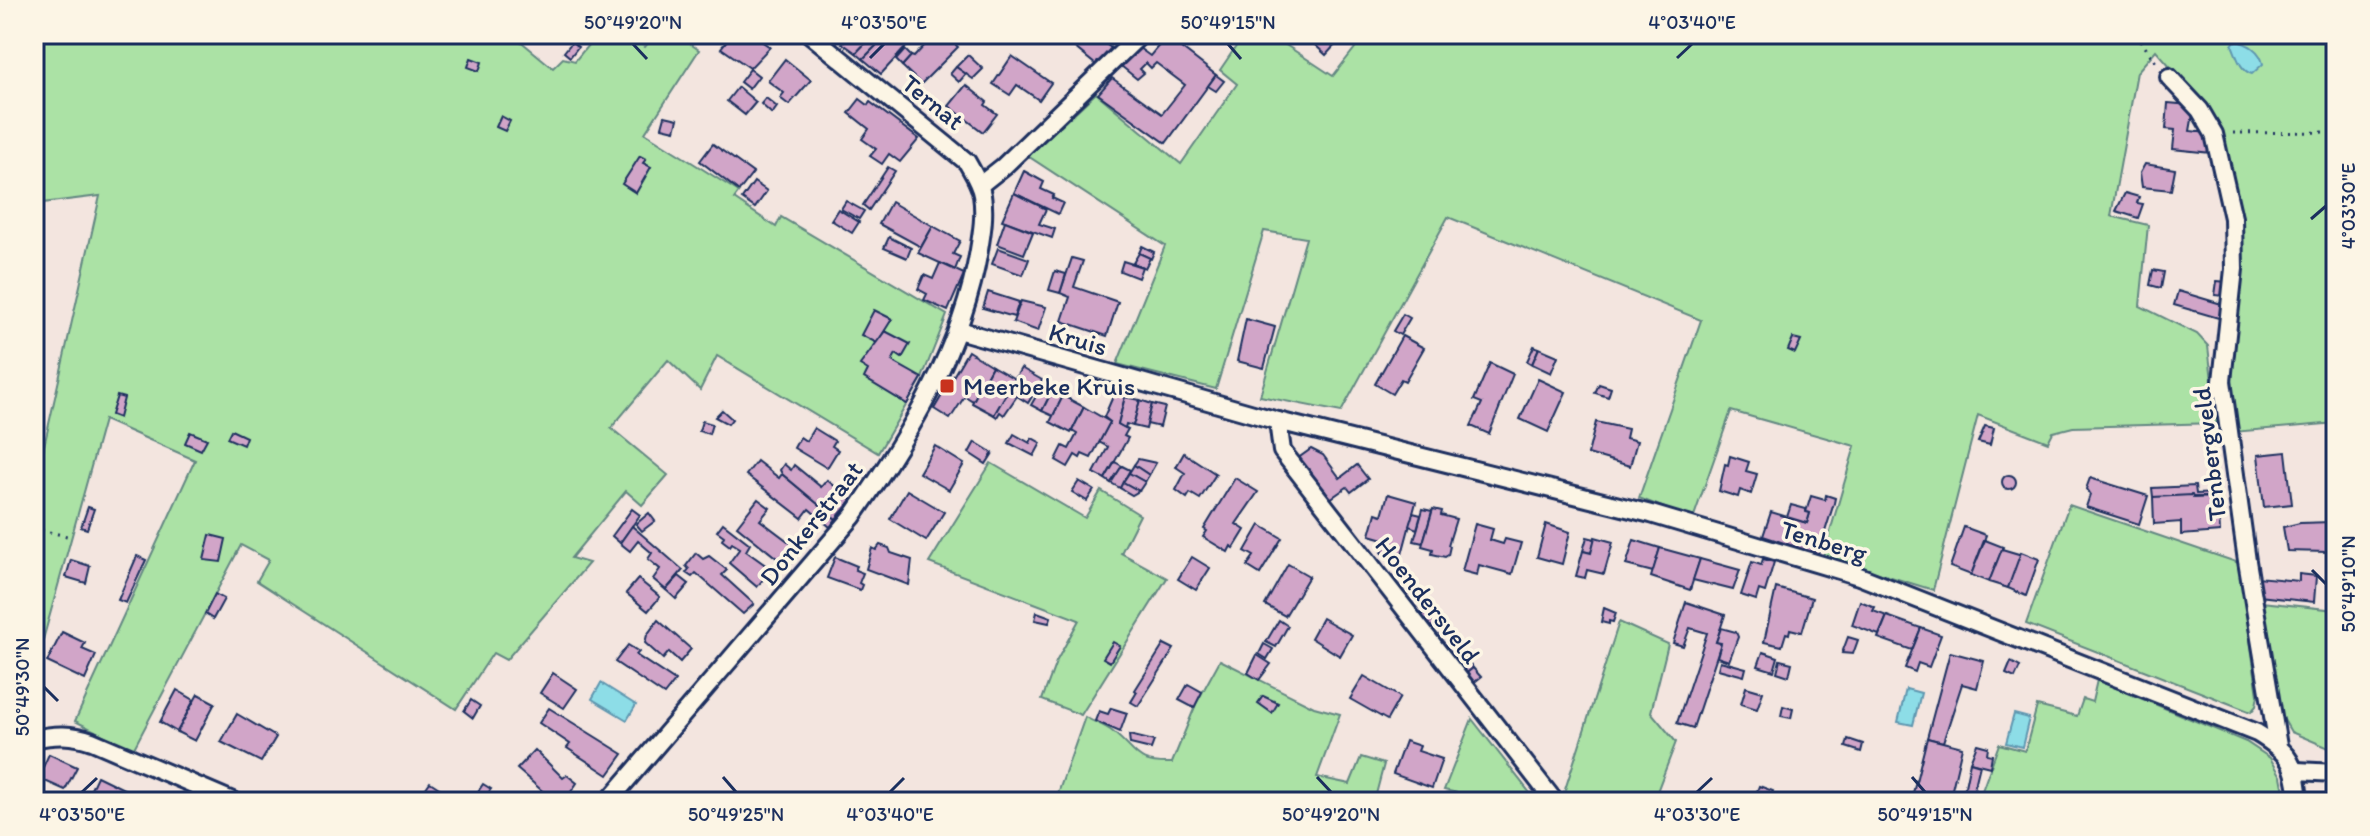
<svg xmlns="http://www.w3.org/2000/svg" width="2370" height="836" viewBox="0 0 2370 836" font-family="Itim,sans-serif">
  <rect width="100%" height="100%" fill="#f3e5df"/>
  <filter id="ink" filterUnits="userSpaceOnUse"><feTurbulence type="fractalNoise" baseFrequency=".0125" numOctaves="2"/><feDisplacementMap in="SourceGraphic" scale="16" xChannelSelector="R" yChannelSelector="G"/><feConvolveMatrix kernelMatrix="1 2 1 2 8 2 1 2 1" color-interpolation-filters="sRGB"/></filter>
  <g filter="url(#ink)">
    <g fill="#abe2a5" stroke="#638882" stroke-width="2">
      <polygon points="34,34 512,34 553,68 563,58 575,61 597,34 631,34 645,47 655,34 676,34 699,50 645,133 739,192 734,199 776,227 781,217 947,315 922,378 878,453 717,356 700,390 668,360 611,428 668,475 642,505 626,491 571,558 589,563 506,660 493,653 456,709 257,581 269,560 241,545 133,750 75,721 195,460 104,420 41,647 34,630 34,491 100,196 34,204"/>
      <polygon points="1224,34 1269,34 1333,76 1366,34 2336,34 2336,423 2233,432 2232,357 2243,218 2221,130 2207,108 2156,50 2137,72 2111,216 2148,225 2140,306 2197,334 2208,346 2217,423 2073,427 2053,432 2048,442 1978,415 1933,590 1823,556 1855,446 1731,411 1693,519 1639,498 1701,320 1448,217 1341,412 1260,396 1306,238 1264,231 1216,389 1117,364 1165,246 1028,156 1096,93 1181,164 1237,84 1220,70 1237,45"/>
      <polygon points="991,463 1085,518 1101,491 1140,515 1121,553 1167,578 1081,715 1042,700 1056,662 1079,620 929,563"/>
      <polygon points="2069,505 2239,563 2258,695 2256,706 2251,712 2026,624"/>
      <polygon points="2261,602 2336,610 2336,751 2291,732 2280,713"/>
      <polygon points="1619,622 1668,644 1651,712 1676,742 1653,802 1561,802"/>
      <path d="M1220 660 1314 707 1340 714 1317 777 1350 784 1361 757 1384 764 1374 802H1055L1085 717C1093 722 1105 725 1113 732 1139 753 1134 764 1172 763L1196 704Z"/>
      <polygon points="2097,680 2246,742 2270,758 2281,776 2286,802 1989,802 1979,799 1999,744 2025,751 2037,706 2077,716 2083,699 2092,702"/>
      <polygon points="1472,719 1537,802 1462,802 1463,794 1444,790"/>
    </g>
    <g fill="#8ddde7" stroke="#5f97b0" stroke-width="2">
      <path d="M2235 41C2248 43 2260 50 2263 64L2252 74C2239 70 2237 55 2232 45Z"/>
      <polygon points="601,683 636,705 627,720 592,699"/>
      <polygon points="1906,689 1921,693 1913,725 1898,722"/>
      <polygon points="2014,714 2029,718 2022,747 2006,743"/>
    </g>
    <g fill="#d1a5c8" stroke="#1b2f5e" stroke-width="2">
      <polygon points="732,34 751,34 770,47 750,68 721,48"/>
      <polygon points="851,34 874,34 856,53 842,43"/>
      <polygon points="874,34 888,34 863,59 856,53"/>
      <polygon points="888,34 892,34 906,47 881,74 863,59"/>
      <polygon points="1066,34 1093,34 1111,48 1096,65 1063,38"/>
      <polygon points="1153,34 1163,34 1216,75 1166,143 1098,94 1112,78 1162,114 1185,85 1156,63 1151,68 1146,63 1140,69 1144,73 1137,79 1121,66 1139,48 1150,56 1161,43"/>
      <polygon points="1303,34 1345,34 1326,55"/>
      <polygon points="933,36 941,44 948,37 958,47 921,84 902,66 911,56 914,57"/>
      <polygon points="572,42 578,47 570,57 564,52"/>
      <polygon points="905,50 911,56 902,66 896,60"/>
      <polygon points="968,55 983,69 973,79 956,67"/>
      <polygon points="1012,56 1051,83 1039,100 1017,85 1010,95 993,84"/>
      <polygon points="471,58 482,62 479,71 468,67"/>
      <polygon points="785,59 811,80 789,105 780,98 784,93 768,81"/>
      <polygon points="956,67 966,74 959,82 950,74"/>
      <polygon points="750,69 759,76 749,89 740,82"/>
      <polygon points="1216,75 1224,81 1216,91 1208,86"/>
      <polygon points="966,85 987,102 985,105 997,114 983,132 949,106"/>
      <polygon points="738,87 756,102 745,115 727,101"/>
      <polygon points="766,98 777,107 772,114 761,104"/>
      <polygon points="860,99 868,105 870,102 919,139 900,162 889,154 882,164 870,156 876,149 862,139 869,129 849,113"/>
      <polygon points="2168,103 2190,105 2193,114 2190,131 2207,133 2212,153 2173,149 2175,130 2166,129"/>
      <polygon points="501,116 510,121 505,131 496,127"/>
      <polygon points="665,116 678,119 675,130 662,127"/>
      <polygon points="713,144 753,173 739,191 700,161"/>
      <polygon points="640,156 646,159 643,163 651,167 636,193 622,184"/>
      <polygon points="2145,164 2175,169 2171,190 2142,187 2140,173"/>
      <polygon points="888,167 895,171 869,210 863,205"/>
      <polygon points="1024,171 1044,182 1041,189 1054,195 1052,198 1063,203 1058,214 1014,193"/>
      <polygon points="754,182 767,191 755,208 742,199"/>
      <polygon points="1014,193 1046,209 1039,224 1055,229 1052,238 1002,220"/>
      <polygon points="2125,193 2139,197 2137,203 2143,204 2138,218 2116,211"/>
      <polygon points="846,201 864,211 859,219 841,209"/>
      <polygon points="891,202 933,226 921,247 879,224"/>
      <polygon points="838,209 859,222 852,233 831,220"/>
      <polygon points="1005,221 1033,232 1024,254 997,244"/>
      <polygon points="933,226 960,241 953,254 960,257 955,270 918,253"/>
      <polygon points="889,237 911,248 907,258 884,248"/>
      <polygon points="1142,246 1154,252 1151,259 1139,253"/>
      <polygon points="998,248 1029,259 1023,275 992,264"/>
      <polygon points="1139,253 1150,258 1145,268 1133,263"/>
      <polygon points="1072,258 1083,261 1074,287 1118,302 1107,336 1062,321 1070,297 1060,293"/>
      <polygon points="1123,261 1142,267 1138,278 1120,271"/>
      <polygon points="940,263 964,274 948,311 924,300 927,294 918,289 924,275 933,279"/>
      <polygon points="2153,270 2164,272 2161,288 2150,285"/>
      <polygon points="1055,271 1066,274 1060,293 1049,290"/>
      <polygon points="2217,281 2227,282 2225,296 2215,295"/>
      <polygon points="2178,291 2225,305 2222,319 2174,305"/>
      <polygon points="988,292 1019,302 1014,317 983,308"/>
      <polygon points="1021,301 1046,307 1038,331 1013,322"/>
      <polygon points="874,310 892,319 877,343 861,335"/>
      <polygon points="1403,314 1410,318 1400,335 1393,331"/>
      <polygon points="1246,319 1275,327 1264,368 1237,361"/>
      <polygon points="885,331 910,344 902,358 896,354 892,361 922,378 907,404 864,378 868,370 860,365"/>
      <polygon points="1402,336 1424,348 1405,381 1401,379 1392,394 1375,384"/>
      <polygon points="1793,338 1801,340 1795,353 1788,350"/>
      <polygon points="1534,346 1539,348 1532,364 1527,361"/>
      <polygon points="1539,348 1558,356 1551,373 1532,364"/>
      <polygon points="968,351 992,366 973,401 965,396 950,419 934,409"/>
      <polygon points="1490,363 1513,374 1489,434 1471,426 1482,403 1474,400"/>
      <polygon points="992,366 1015,379 994,415 972,403"/>
      <polygon points="1021,368 1042,380 1028,403 1017,396 1004,415 1000,412 997,417 994,415"/>
      <polygon points="1538,379 1566,392 1548,432 1520,419"/>
      <polygon points="1599,384 1611,388 1608,397 1595,393"/>
      <polygon points="1042,386 1052,391 1042,411 1031,405"/>
      <polygon points="1052,391 1063,396 1053,416 1042,411"/>
      <polygon points="1114,394 1125,397 1118,424 1128,429 1124,436 1128,438 1105,479 1094,473 1108,447 1099,442 1110,422 1104,417"/>
      <polygon points="117,396 124,398 119,418 111,415"/>
      <polygon points="1063,396 1084,407 1071,433 1050,422"/>
      <polygon points="1125,397 1140,400 1133,426 1126,424 1125,428 1118,424"/>
      <polygon points="1140,400 1152,404 1146,429 1133,426"/>
      <polygon points="1152,404 1165,407 1160,427 1147,424"/>
      <polygon points="1084,407 1110,422 1091,458 1082,454 1080,458 1075,455 1068,467 1056,460 1063,446 1069,449 1077,434 1072,431"/>
      <polygon points="722,410 732,419 728,424 715,417"/>
      <polygon points="702,421 712,424 709,434 699,431"/>
      <polygon points="1596,422 1628,429 1626,438 1637,441 1630,466 1588,454"/>
      <polygon points="1985,426 1994,428 1990,445 1978,442"/>
      <polygon points="814,428 835,441 832,446 838,450 827,468 794,448 800,437 806,441"/>
      <polygon points="231,430 246,437 243,445 227,438"/>
      <polygon points="190,432 207,439 201,450 185,443"/>
      <polygon points="1014,434 1030,443 1032,438 1041,443 1034,456 1009,443"/>
      <polygon points="975,442 993,453 986,464 969,453"/>
      <polygon points="935,446 964,464 949,490 919,473"/>
      <polygon points="1311,449 1323,455 1340,478 1357,465 1368,479 1351,492 1347,487 1327,501 1297,459"/>
      <polygon points="2286,452 2292,504 2264,507 2258,455"/>
      <polygon points="1184,453 1216,474 1200,499 1190,493 1187,498 1176,490 1185,473 1176,467"/>
      <polygon points="1730,456 1749,462 1746,471 1757,474 1751,494 1740,490 1738,497 1719,491 1725,464 1728,465"/>
      <polygon points="1138,459 1156,463 1149,475 1134,465"/>
      <polygon points="757,461 779,478 782,474 836,519 830,527 809,509 802,518 746,475"/>
      <polygon points="1115,462 1122,466 1111,483 1105,479"/>
      <polygon points="784,464 791,470 794,465 821,487 827,480 852,500 836,519 782,474 780,470"/>
      <polygon points="1134,465 1149,475 1145,482 1129,473"/>
      <polygon points="1122,466 1130,470 1120,488 1111,483"/>
      <polygon points="1129,473 1145,482 1139,491 1123,482"/>
      <circle cx="2009" cy="482" r="7"/>
      <polygon points="1235,478 1258,492 1236,524 1245,530 1234,548 1231,546 1228,552 1203,537 1207,531 1204,529"/>
      <polygon points="2090,478 2148,496 2139,524 2086,507 2090,495 2086,489"/>
      <polygon points="1079,481 1094,490 1087,501 1072,492"/>
      <polygon points="1123,482 1139,491 1132,495 1120,488"/>
      <polygon points="2195,486 2196,494 2218,493 2218,497 2153,497 2152,488"/>
      <polygon points="907,490 944,512 926,541 890,519"/>
      <polygon points="1388,494 1416,502 1401,558 1382,553 1387,540 1370,535 1376,513 1382,515"/>
      <polygon points="1826,495 1835,498 1834,503 1818,554 1763,536 1771,512 1807,523 1810,513 1806,512 1811,496 1825,500"/>
      <polygon points="2192,495 2193,498 2218,497 2220,532 2181,535 2181,522 2154,524 2153,497"/>
      <polygon points="758,499 770,508 760,520 801,551 788,567 737,526"/>
      <polygon points="1791,505 1806,509 1806,512 1810,513 1807,523 1787,517"/>
      <polygon points="88,507 94,509 87,529 81,527"/>
      <polygon points="632,509 640,515 620,543 612,536"/>
      <polygon points="1423,509 1432,511 1423,543 1414,541"/>
      <polygon points="1433,509 1442,511 1441,515 1456,519 1448,545 1450,546 1448,555 1445,557 1432,554 1433,549 1422,546"/>
      <polygon points="649,513 655,521 642,531 636,524"/>
      <polygon points="1413,513 1421,515 1417,529 1409,526"/>
      <polygon points="2331,522 2332,547 2327,552 2287,551 2283,527 2300,523"/>
      <polygon points="723,523 750,544 746,551 771,569 757,587 729,563 740,548 732,543 730,546 722,540 724,536 717,531"/>
      <polygon points="1475,524 1493,529 1490,540 1503,544 1505,539 1521,543 1512,574 1479,565 1477,575 1462,571"/>
      <polygon points="1546,524 1570,532 1562,564 1537,557"/>
      <polygon points="1260,525 1282,538 1260,574 1247,566 1254,556 1245,551"/>
      <polygon points="632,526 683,570 666,590 653,579 660,569 648,559 652,553 638,541 630,551 620,543"/>
      <polygon points="1964,527 1986,535 1971,575 1950,567"/>
      <polygon points="210,535 226,539 221,562 204,560"/>
      <polygon points="1587,537 1595,539 1591,553 1583,551"/>
      <polygon points="1595,537 1613,542 1604,574 1587,570 1585,578 1576,576 1583,551 1591,553"/>
      <polygon points="1634,540 1660,548 1653,572 1626,565"/>
      <polygon points="1985,540 2003,547 1989,582 1971,575"/>
      <polygon points="880,545 889,548 891,553 912,560 909,585 866,569 872,548 876,550"/>
      <polygon points="1660,548 1700,559 1690,590 1651,577"/>
      <polygon points="2002,549 2022,555 2008,588 1989,582"/>
      <polygon points="2021,552 2039,559 2026,596 2008,588"/>
      <polygon points="696,553 703,559 709,556 727,570 722,575 754,604 743,614 696,573 692,577 686,573 689,569 686,566"/>
      <polygon points="137,556 146,560 126,603 118,600"/>
      <polygon points="835,557 857,566 855,570 863,573 859,583 862,585 860,590 827,578"/>
      <polygon points="1192,557 1210,568 1196,590 1178,579"/>
      <polygon points="1700,559 1740,570 1733,590 1693,580"/>
      <polygon points="1763,559 1774,562 1765,592 1759,590 1756,600 1741,595 1752,562 1761,565"/>
      <polygon points="71,560 90,566 86,583 66,577"/>
      <polygon points="1288,564 1309,576 1285,616 1265,605"/>
      <polygon points="2299,574 2316,576 2314,602 2259,596 2257,577 2299,581"/>
      <polygon points="679,576 689,584 676,599 666,590"/>
      <polygon points="638,579 660,597 648,611 626,593"/>
      <polygon points="1776,588 1812,598 1802,632 1790,629 1789,634 1786,633 1782,646 1764,642"/>
      <polygon points="215,594 224,599 213,619 205,614"/>
      <polygon points="1860,601 1875,607 1873,611 1887,616 1879,635 1852,625"/>
      <polygon points="1686,602 1725,615 1716,642 1721,643 1693,728 1677,723 1707,633 1690,628 1683,646 1673,643"/>
      <polygon points="1604,608 1616,613 1613,622 1609,621 1609,624 1601,622"/>
      <polygon points="1037,612 1051,617 1049,623 1035,620"/>
      <polygon points="1426,612 1436,625 1432,637 1418,618"/>
      <polygon points="1887,616 1921,628 1912,650 1878,638"/>
      <polygon points="1322,618 1352,635 1340,656 1311,638"/>
      <polygon points="658,620 691,649 680,662 669,652 663,659 645,643 647,635"/>
      <polygon points="1279,620 1288,626 1276,647 1266,642"/>
      <polygon points="1721,628 1736,632 1738,637 1729,661 1717,657 1721,643 1716,642"/>
      <polygon points="1921,628 1941,635 1929,667 1918,663 1915,672 1905,668"/>
      <polygon points="62,632 85,643 82,649 96,655 85,680 47,662"/>
      <polygon points="1848,637 1858,640 1853,654 1842,653"/>
      <polygon points="1113,642 1120,646 1110,662 1103,658"/>
      <polygon points="1164,644 1174,649 1138,706 1131,702 1137,692 1135,690"/>
      <polygon points="1264,644 1273,649 1267,659 1259,654"/>
      <polygon points="628,645 639,652 636,655 675,681 664,695 615,662"/>
      <polygon points="1763,652 1778,657 1774,671 1758,666"/>
      <polygon points="1950,652 1984,661 1977,688 1962,684 1943,742 1927,738"/>
      <polygon points="1463,654 1473,668 1463,676 1453,662"/>
      <polygon points="1257,655 1271,664 1259,680 1248,673"/>
      <polygon points="1780,660 1792,663 1789,676 1777,672"/>
      <polygon points="1720,661 1746,668 1744,676 1718,669"/>
      <polygon points="2011,662 2020,667 2015,678 2006,674"/>
      <polygon points="1473,668 1481,677 1471,685 1463,676"/>
      <polygon points="553,673 577,689 564,708 540,693"/>
      <polygon points="1364,676 1400,697 1387,720 1350,699"/>
      <polygon points="1188,684 1202,692 1194,708 1179,700"/>
      <polygon points="1746,687 1763,692 1757,709 1741,704"/>
      <polygon points="177,690 194,700 177,732 160,722"/>
      <polygon points="198,694 215,703 195,741 177,732"/>
      <polygon points="1263,696 1278,703 1272,713 1258,703"/>
      <polygon points="471,700 480,706 473,718 464,711"/>
      <polygon points="1783,706 1793,709 1791,718 1781,716"/>
      <polygon points="549,708 623,754 608,775 567,748 570,744 539,723"/>
      <polygon points="1111,708 1127,713 1120,732 1095,721 1099,711 1108,714"/>
      <polygon points="237,714 276,737 261,762 221,742"/>
      <polygon points="1129,735 1154,741 1151,749 1130,744"/>
      <polygon points="1927,738 1962,747 1949,802 1913,802 1914,797 1912,797"/>
      <polygon points="1848,739 1863,744 1861,752 1846,747"/>
      <polygon points="1405,741 1420,746 1418,751 1442,759 1432,788 1393,774"/>
      <polygon points="1977,744 1988,747 1987,754 1992,755 1990,767 1970,762"/>
      <polygon points="535,750 563,778 567,775 577,783 564,802 555,802 517,769"/>
      <polygon points="49,754 77,767 65,790 38,778"/>
      <polygon points="1970,762 1980,765 1971,802 1965,802 1962,801"/>
      <polygon points="97,776 132,793 128,802 85,802"/>
      <polygon points="430,782 453,797 450,802 420,802 424,797 421,795"/>
      <polygon points="483,784 491,789 482,801 475,796"/>
      <polygon points="1759,786 1773,791 1770,799 1756,794"/>
      <polygon points="34,787 45,793 41,802 34,799"/>
    </g>
    <g fill="none" stroke-linecap="round" stroke-linejoin="round">
      <g stroke="#1b2f5e" stroke-width="22">
        <g id="minor">
          <polyline points="2169,77 2200,110 2214,134 2233,218 2234,269 2222,381 2247,561 2278,746"/>
          <polyline points="980,185 1004,166 1141,34"/>
          <path d="M958 330 1278 421 1651 514 1859 576 2257 733C2290 753 2296 764 2299 802"/>
          <polyline points="1278,421 1282,451 1555,802"/>
          <path d="M34 739C55 734 72 734 92 741L235 802"/>
          <polyline points="2297,771 2336,773"/>
          <path d="M608 802 853 516C909 436 963 347 979 250 982 232 985 214 982 195 980 183 973 173 967 162L810 34"/>
        </g>
      </g>
      <g stroke="#1b2f5e" stroke-width="3" stroke-dasharray="2 6" stroke-linecap="butt">
        <polyline points="2136,34 2157,64"/>
        <polyline points="2233,133 2335,132 2336,130"/>
        <polyline points="34,533 41,530 71,537"/>
      </g>
      <use href="#minor" stroke="#fcf5e5" stroke-width="16"/>
    </g>
  </g>
  <path fill="none" stroke="#1b2f5e" stroke-width="3" d="M633 44 647 59M1228 44 1241 59M870 58 884 44M1677 58 1692 44M2311 219 2326 206M2312 570 2326 584M44 687 58 701M723 777 736 792M1317 777 1331 792M1912 777 1925 792M82 792 97 778M890 792 904 778M1697 792 1712 778"/>
  <rect fill="#c8321e" stroke="#fcf5e5" stroke-width="3" x="939" y="378" width="16" height="16" rx="4"/>
  <g text-anchor="middle" dominant-baseline="central" stroke-width="7" stroke-linejoin="round" paint-order="stroke">
    <g font-size="26" fill="#1b2f5e" stroke="#fcf5e5">
      <text transform="translate(933 102) rotate(39)">Ternat</text>
      <text transform="translate(1078 339) rotate(16)">Kruis</text>
      <text transform="translate(2209 454) rotate(-97)">Tenbergveld</text>
      <text transform="translate(811 523) rotate(-52)">Donkerstraat</text>
      <text transform="translate(1824 541) rotate(17)">Tenberg</text>
      <text transform="translate(1428 600) rotate(52)">Hoendersveld</text>
    </g>
    <g font-size="26" fill="#1b2f5e" stroke="#fcf5e5" text-anchor="start">
      <text x="963" y="386">Meerbeke Kruis</text>
    </g>
  </g>
  <rect width="2370" height="836" fill="none" stroke="#fcf5e5" stroke-width="88"/>
  <rect x="44" y="44" width="2282" height="748" fill="none" stroke="#1b2f5e" stroke-width="3"/>
  <g font-size="20" text-anchor="middle" fill="#1b2f5e">
    <text x="633" y="29">50°49'20"N</text>
    <text x="884" y="29">4°03'50"E</text>
    <text x="1228" y="29">50°49'15"N</text>
    <text x="1692" y="29">4°03'40"E</text>
    <text transform="translate(2348 206) rotate(-90)" y="7">4°03'30"E</text>
    <text transform="translate(2348 584) rotate(-90)" y="7">50°49'10"N</text>
    <text transform="translate(22 687) rotate(-90)" y="7">50°49'30"N</text>
    <text x="82" y="821">4°03'50"E</text>
    <text x="736" y="821">50°49'25"N</text>
    <text x="890" y="821">4°03'40"E</text>
    <text x="1331" y="821">50°49'20"N</text>
    <text x="1697" y="821">4°03'30"E</text>
    <text x="1925" y="821">50°49'15"N</text>
  </g>
</svg>
